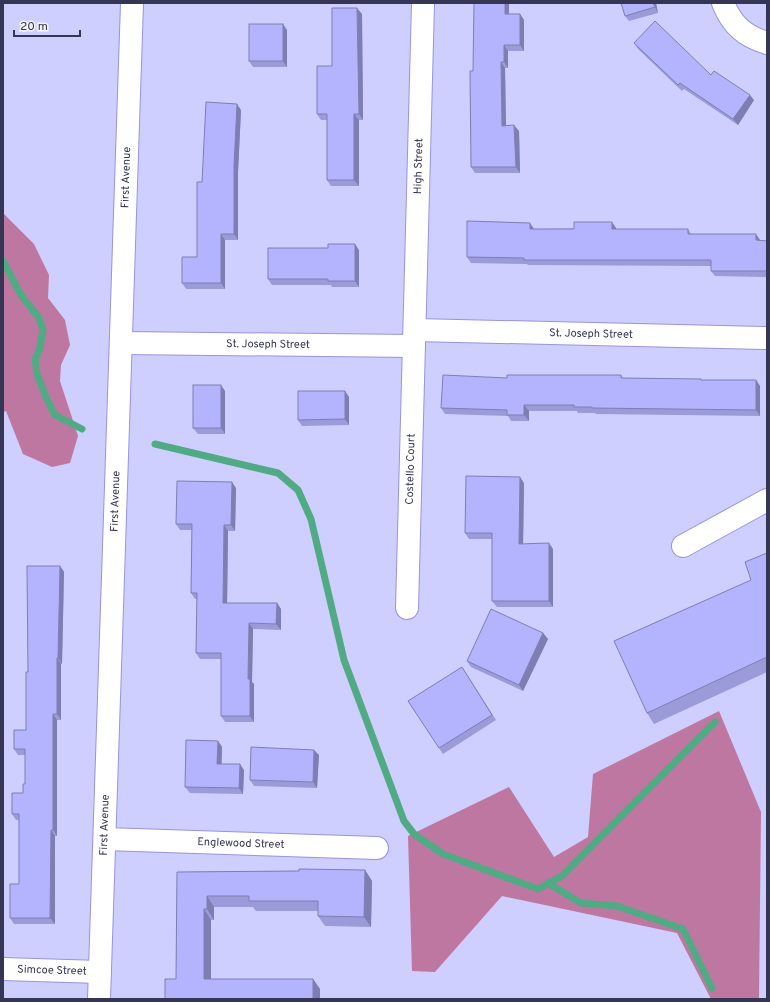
<svg xmlns="http://www.w3.org/2000/svg" width="770" height="1002" viewBox="0 0 770 1002" font-family="Overpass,sans-serif">
  <rect width="100%" height="100%" fill="#cecfff"/>
  <g fill="#be77a1">
    <polygon points="3,213 34,244 49,275 48,298 65,320 70,345 61,365 60,381 78,436 70,463 52,467 23,454 6,411 3,412"/>
    <polygon points="719,711 761,812 759,999 711,999 677,933 502,896 435,972 412,971 408,836 509,787 554,857 588,837 593,774"/>
  </g>
  <g fill="none" stroke-linecap="round" stroke-linejoin="round">
    <g stroke="#50aa84" stroke-width="7">
      <polyline points="3,261 21,295 39,318 43,330 39,351 35,359 37,374 45,395 55,415 82,429"/>
      <polyline points="155,444 278,473 298,490 311,519 344,660 404,821 414,834 443,854 538,889 562,876 715,722"/>
      <polyline points="548,883 581,903 617,906 683,929 712,988"/>
    </g>
    <g stroke="#9594e0" stroke-width="24">
      <g id="minor">
        <path d="M723 3C732 25 744 36 767 43"/>
        <path id="s1" d="M415 330 767 338"/>
        <path id="s2" d="M122 343 414 346"/>
        <polyline points="683,546 767,500"/>
        <path id="s3" d="M407 608 423 3"/>
        <path id="s4" d="M105 839 377 848"/>
        <path id="s5" d="M3 969 100 972"/>
      </g>
    </g>
    <g stroke="#9594e0" stroke-width="24">
      <g id="major">
        <path id="s6" d="M99 999 132 3"/>
      </g>
    </g>
    <use href="#minor" stroke="#fff" stroke-width="22"/>
    <use href="#major" stroke="#fff" stroke-width="22"/>
  </g>
  <g fill="#9b9bda">
    <polygon points="656,3 658,13 629,21 625,16"/>
    <polygon points="362,14 363,120 359,120 359,186 331,186 327,180 327,120 321,120 317,114 332,66"/>
    <polygon points="509,14 520,14 524,20 524,51 508,51 508,68 505,68 506,125 519,131 520,173 475,173 471,167 473,71"/>
    <polygon points="287,30 287,67 253,67 249,61"/>
    <polygon points="634,43 711,75 754,100 738,125 684,89 682,91 638,49"/>
    <polygon points="241,110 238,172 238,240 225,240 225,289 186,289 182,283 197,257 202,182"/>
    <polygon points="616,228 616,229 688,229 691,234 760,240 760,241 767,241 767,277 715,276 711,271 711,266 528,265 527,264 471,263 467,257 534,229"/>
    <polygon points="359,250 359,287 332,287 331,285 272,285 268,279"/>
    <polygon points="621,375 623,378 702,380 756,380 760,386 760,416 596,414 595,413 578,413 577,411 529,411 529,421 511,421 508,416 445,414 441,408 507,378"/>
    <polygon points="225,391 225,434 198,434 193,428"/>
    <polygon points="345,391 349,397 349,425 302,426 298,420"/>
    <polygon points="524,483 523,544 553,549 553,607 497,607 492,601 492,539 469,539 465,533"/>
    <polygon points="236,488 235,531 228,531 227,603 277,603 281,609 281,630 253,629 252,682 254,684 254,722 225,722 221,716 221,659 200,659 196,653 197,599 195,599 191,593 192,530 180,530 176,524"/>
    <polygon points="767,553 767,672 654,724 647,713 751,580"/>
    <polygon points="60,566 64,572 62,664 61,664 61,720 57,720 57,836 55,836 55,924 14,924 10,918 19,884 19,820 16,820 12,814 23,793 25,784 25,755 18,755 14,749 26,730 28,672"/>
    <polygon points="543,633 548,639 523,691 471,667 467,661"/>
    <polygon points="466,673 496,720 443,754 439,748"/>
    <polygon points="218,741 222,747 222,764 244,770 243,794 190,793 185,787"/>
    <polygon points="319,755 317,788 254,786 250,780"/>
    <polygon points="365,870 372,881 371,927 325,926 318,916 318,911 256,911 253,907 214,907 214,920 211,920 211,979 313,979 320,989 320,999 176,979 177,872"/>
  </g>
  <g fill="#7e7eb2">
    <polygon points="505,3 509,3 509,20 505,14"/>
    <polygon points="653,3 656,3 658,13"/>
    <polygon points="357,8 362,14 363,120 359,114"/>
    <polygon points="520,14 524,20 524,51 520,45"/>
    <polygon points="283,24 287,30 287,67 283,61"/>
    <polygon points="504,45 508,51 508,68 504,62"/>
    <polygon points="501,62 505,68 506,131 502,126"/>
    <polygon points="750,95 754,100 738,125 733,119"/>
    <polygon points="237,104 241,110 238,172 238,240 234,234 234,166"/>
    <polygon points="354,114 359,120 359,186 354,180"/>
    <polygon points="514,125 519,131 520,173 516,167"/>
    <polygon points="612,222 616,228 616,235 612,229"/>
    <polygon points="530,223 534,229 530,229"/>
    <polygon points="221,234 225,240 225,289 221,283"/>
    <polygon points="756,234 760,240 760,246 756,240"/>
    <polygon points="355,244 359,250 359,287 355,281"/>
    <polygon points="756,380 760,386 760,416 756,410"/>
    <polygon points="221,385 225,391 225,434 221,428"/>
    <polygon points="345,391 349,397 349,425 345,419"/>
    <polygon points="524,405 529,411 529,421 524,415"/>
    <polygon points="520,477 524,483 523,549 519,544"/>
    <polygon points="232,482 236,488 235,531 231,525"/>
    <polygon points="224,525 228,531 227,609 223,603"/>
    <polygon points="549,543 553,549 553,607 549,601"/>
    <polygon points="60,566 64,572 62,664 58,658"/>
    <polygon points="277,603 281,609 281,630 276,624"/>
    <polygon points="249,623 253,629 252,682 254,684 254,722 250,716 248,679"/>
    <polygon points="543,633 548,639 523,691 519,685"/>
    <polygon points="57,658 61,664 61,720 57,714"/>
    <polygon points="53,714 57,720 57,836 53,830"/>
    <polygon points="218,741 222,747 221,770 217,764"/>
    <polygon points="314,750 319,755 317,788 313,782"/>
    <polygon points="240,764 244,770 243,794 239,788"/>
    <polygon points="51,830 55,836 55,924 50,918"/>
    <polygon points="365,870 372,881 371,927 364,917"/>
    <polygon points="207,896 214,907 214,920 207,909"/>
    <polygon points="204,909 211,920 211,989 204,979"/>
    <polygon points="313,979 320,989 320,999 313,999"/>
  </g>
  <g fill="#b4b4fe" stroke="#7e7eb2">
    <polygon points="474,3 505,3 505,14 520,14 520,45 504,45 504,62 501,62 502,126 514,125 516,167 471,167 470,71 473,71"/>
    <polygon points="621,3 653,3 655,7 625,16"/>
    <polygon points="332,8 357,8 359,114 354,114 354,180 327,180 327,114 317,114 317,66 332,66"/>
    <polygon points="655,21 711,75 714,71 750,95 733,119 680,83 678,85 634,43"/>
    <rect x="249" y="24" width="34" height="37"/>
    <polygon points="206,102 237,104 234,166 234,234 221,234 221,283 182,283 182,257 197,257 197,182 202,182"/>
    <polygon points="467,221 530,223 530,229 574,229 574,222 612,222 612,229 688,229 688,234 756,234 756,240 767,241 767,271 711,271 711,260 524,260 524,258 467,257"/>
    <polygon points="328,244 355,244 355,281 328,281 328,279 268,279 268,248 328,248"/>
    <polygon points="443,375 507,378 507,375 621,375 621,378 701,379 701,380 756,380 756,410 592,408 592,407 574,407 574,405 524,405 524,415 507,415 507,410 441,408"/>
    <rect x="193" y="385" width="28" height="43"/>
    <polygon points="298,391 345,391 345,419 298,420"/>
    <polygon points="466,476 520,477 519,544 549,543 549,601 492,601 492,533 465,533"/>
    <polygon points="177,481 232,482 231,525 224,525 223,603 277,603 276,624 249,623 248,679 250,679 250,716 221,716 221,653 196,653 197,593 191,593 192,524 176,524"/>
    <polygon points="767,553 767,657 647,713 614,641 751,580 745,562"/>
    <polygon points="27,566 60,566 58,658 57,658 57,714 53,714 53,830 51,830 50,918 10,918 10,884 19,884 19,814 12,814 12,793 23,793 23,784 25,784 25,749 14,749 14,730 26,730 26,672 28,672"/>
    <polygon points="491,609 543,633 519,685 467,661"/>
    <polygon points="462,667 492,715 439,748 408,701"/>
    <polygon points="186,740 218,741 217,764 240,764 239,788 185,787"/>
    <polygon points="251,747 314,750 313,782 250,780"/>
    <polygon points="299,869 365,870 364,917 318,916 318,901 249,901 249,896 207,896 207,909 204,909 204,979 313,979 313,999 165,999 165,979 176,979 177,872 299,871"/>
  </g>
  <g text-anchor="middle" dominant-baseline="central" stroke-width="3" stroke-linejoin="round" paint-order="stroke">
    <g font-size="11" fill="#353554" stroke="#f4f4fc">
      <text stroke="none"><textPath href="#s3" startOffset="442">High Street</textPath></text>
      <text stroke="none"><textPath href="#s6" startOffset="822">First Avenue</textPath></text>
      <text stroke="none"><textPath href="#s1" startOffset="176">St. Joseph Street</textPath></text>
      <text stroke="none"><textPath href="#s2" startOffset="146">St. Joseph Street</textPath></text>
      <text stroke="none"><textPath href="#s3" startOffset="139">Costello Court</textPath></text>
      <text stroke="none"><textPath href="#s6" startOffset="498">First Avenue</textPath></text>
      <text stroke="none"><textPath href="#s6" startOffset="174">First Avenue</textPath></text>
      <text stroke="none"><textPath href="#s4" startOffset="136">Englewood Street</textPath></text>
      <text stroke="none"><textPath href="#s5" startOffset="49">Simcoe Street</textPath></text>
    </g>
  </g>
  <rect width="770" height="1002" fill="none" stroke="#353554" stroke-width="8"/>
  <path d="M14 30v6h66v-6" fill="none" stroke="#353554" stroke-width="2"/>
  <text x="20" y="30" font-size="12" fill="#353554" stroke="#f4f4fc" stroke-width="3" paint-order="stroke">20 m</text>
</svg>
